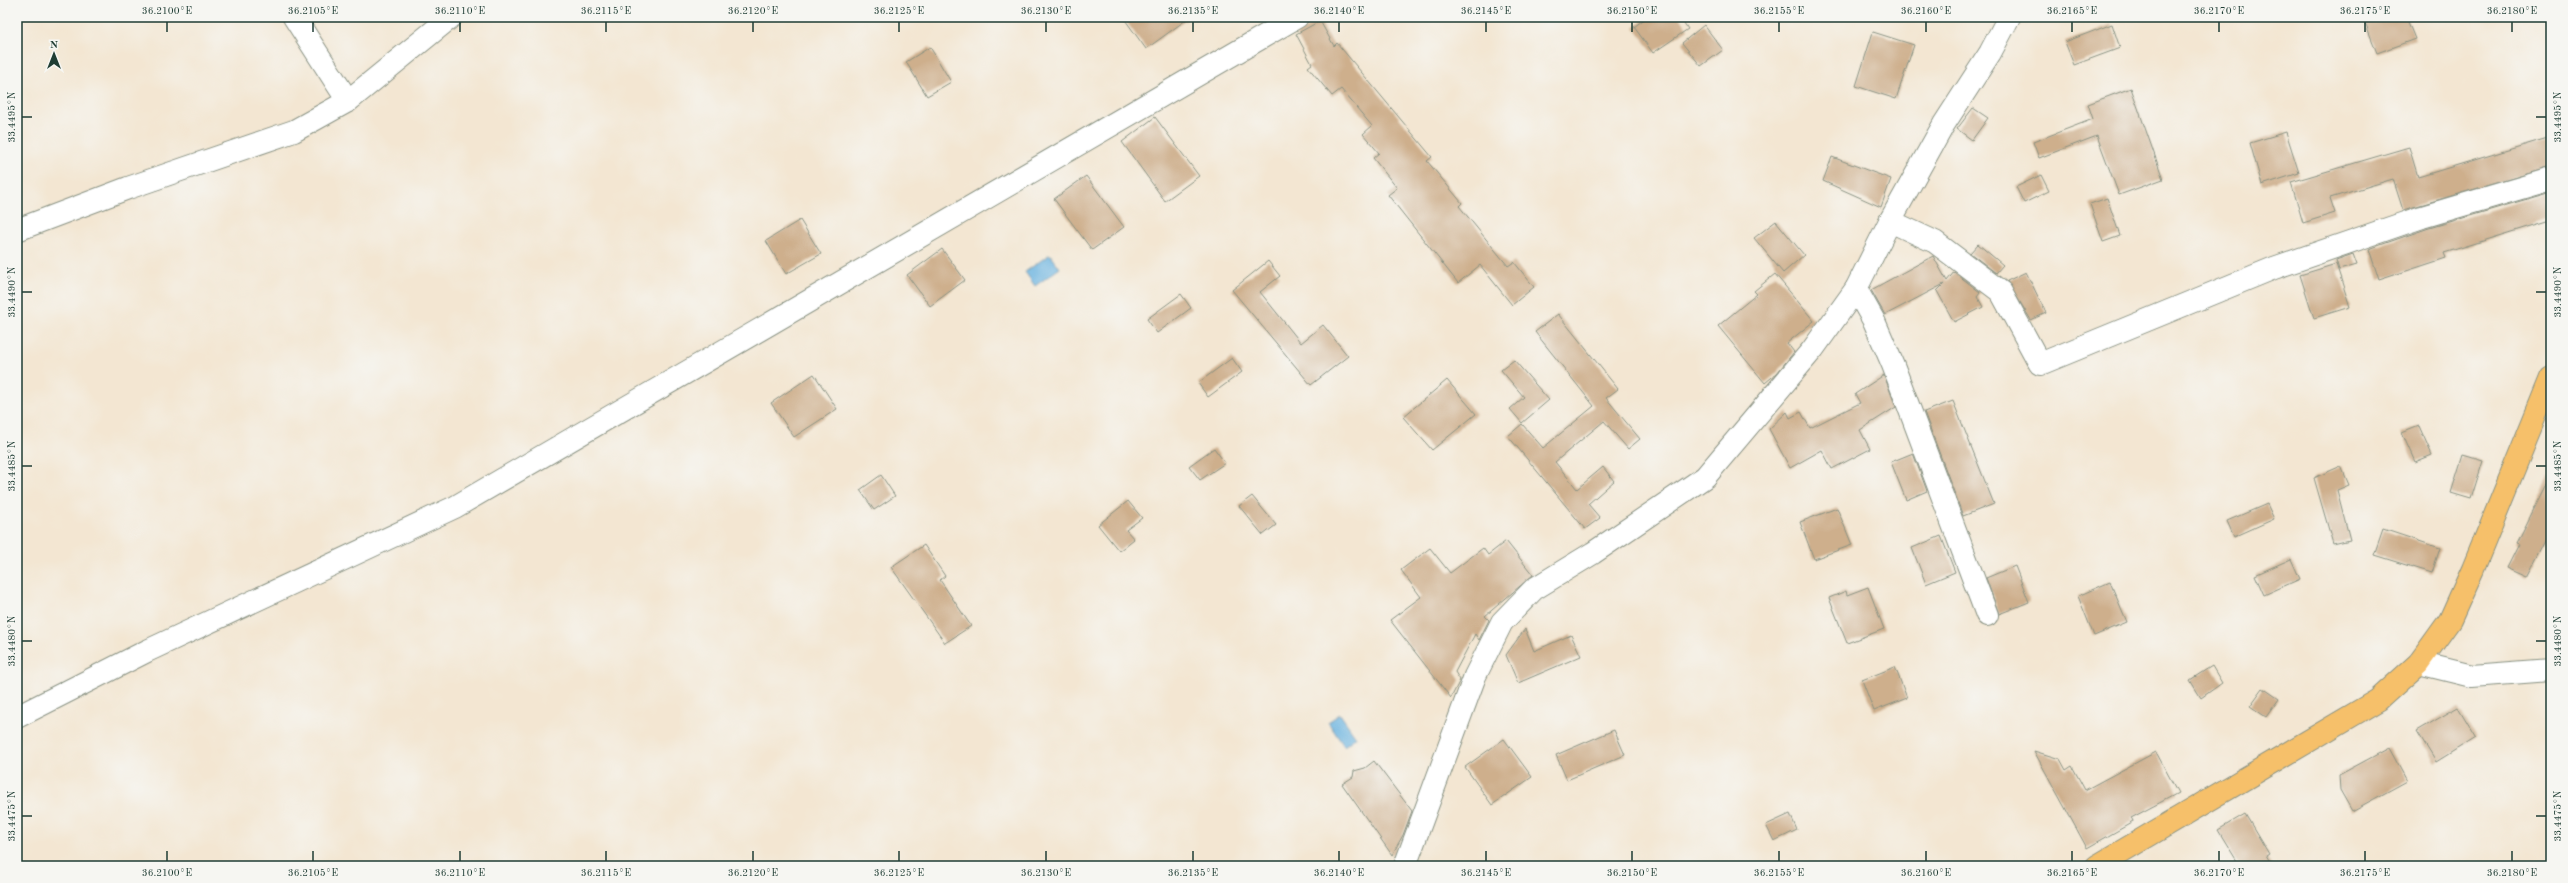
<svg xmlns="http://www.w3.org/2000/svg" width="2568" height="883" viewBox="0 0 2568 883" font-family="'Old Standard TT',serif">
  <rect width="100%" height="100%" fill="#f6f6f2"/>
  <filter id="ink" filterUnits="userSpaceOnUse"><feTurbulence type="fractalNoise" baseFrequency=".025" numOctaves="2"/><feDisplacementMap in="SourceGraphic" scale="8" xChannelSelector="R" yChannelSelector="G"/><feConvolveMatrix kernelMatrix="1 2 1 2 8 2 1 2 1" color-interpolation-filters="sRGB"/></filter>
  <filter id="wash" filterUnits="userSpaceOnUse"><feTurbulence type="fractalNoise" baseFrequency=".012" numOctaves="4" result="noise"/><feDisplacementMap in="SourceGraphic" scale="16" xChannelSelector="R" yChannelSelector="G"/><feGaussianBlur stdDeviation="0.9" result="paint"/><feColorMatrix in="noise" values="0 0 0 0 0 0 0 0 0 0 0 0 0 0 0 0 0 1.4 0 .05"/><feComposite in="paint" operator="in"/></filter>
  <g filter="url(#wash)">
    <rect width="100%" height="100%" fill="#f3e6d2"/>
    <g fill="#66b1df" stroke="#42778a">
      <polygon points="1050,254 1060,268 1035,286 1025,272"/>
      <polygon points="1340,714 1356,737 1344,746 1328,722"/>
    </g>
    <g id="blocks">
      <g fill="#ceaf8c">
        <polygon points="1123,17 1190,17 1146,49"/>
        <polygon points="1647,17 1680,17 1688,29 1653,53 1634,27"/>
        <polygon points="2363,17 2406,17 2415,39 2377,53"/>
        <polygon points="1320,21 1334,46 1337,43 1432,157 1427,161 1462,203 1459,206 1508,266 1514,262 1534,287 1512,305 1480,265 1458,283 1388,195 1397,188 1373,158 1379,153 1363,134 1372,126 1341,89 1332,96 1308,67 1312,64 1296,34"/>
        <polygon points="2112,24 2120,48 2074,65 2065,42"/>
        <polygon points="1704,25 1723,50 1701,66 1682,43"/>
        <polygon points="1873,32 1914,45 1896,99 1856,86"/>
        <polygon points="930,47 951,82 927,96 906,62"/>
        <polygon points="2131,88 2163,179 2119,195 2097,136 2039,158 2033,142 2093,119 2088,104"/>
        <polygon points="1973,108 1988,118 1972,140 1957,129"/>
        <polygon points="1155,117 1199,176 1165,201 1122,142"/>
        <polygon points="2286,132 2299,173 2262,185 2250,143"/>
        <polygon points="2551,137 2551,167 2403,210 2393,179 2330,198 2335,213 2303,223 2291,182 2409,147 2418,177"/>
        <polygon points="1832,157 1891,179 1881,207 1823,181"/>
        <polygon points="2041,175 2049,191 2024,203 2016,187"/>
        <polygon points="1086,176 1124,227 1092,250 1054,199"/>
        <polygon points="2551,192 2551,220 2444,253 2446,258 2379,280 2369,249 2426,229"/>
        <polygon points="2107,198 2120,236 2103,242 2090,204"/>
        <polygon points="800,220 821,254 786,274 766,241"/>
        <polygon points="1776,221 1804,255 1783,273 1754,238"/>
        <polygon points="1978,244 2003,265 1996,273 1970,253"/>
        <polygon points="942,249 965,280 930,306 907,275"/>
        <polygon points="2353,254 2357,265 2339,270 2336,260"/>
        <polygon points="1933,256 1947,281 1954,272 1980,292 1977,296 1983,307 1954,322 1937,291 1944,284 1885,315 1871,290"/>
        <polygon points="1268,261 1280,276 1260,292 1301,343 1323,325 1348,356 1311,385 1232,290"/>
        <polygon points="2336,264 2350,307 2314,318 2300,275"/>
        <polygon points="2026,272 2046,313 2031,320 2007,281"/>
        <polygon points="1775,274 1814,321 1787,343 1794,352 1777,373 1765,383 1718,326 1757,294 1754,291"/>
        <polygon points="1181,294 1191,308 1157,333 1147,319"/>
        <polygon points="1558,314 1618,389 1606,398 1640,439 1628,449 1604,421 1555,462 1577,489 1603,467 1614,481 1588,504 1600,518 1585,529 1508,436 1522,424 1543,448 1594,406 1535,332"/>
        <polygon points="1232,358 1242,372 1208,397 1198,383"/>
        <polygon points="1514,360 1549,400 1522,423 1510,409 1524,397 1501,370"/>
        <polygon points="814,374 837,409 794,437 771,403"/>
        <polygon points="1884,375 1896,407 1860,430 1870,449 1832,469 1822,450 1790,468 1769,429 1787,412 1790,418 1801,412 1810,428 1860,403 1855,394"/>
        <polygon points="1447,380 1476,414 1432,450 1403,417"/>
        <polygon points="1953,401 1994,504 1963,516 1924,412"/>
        <polygon points="2419,426 2432,455 2415,462 2402,433"/>
        <polygon points="1214,448 1225,463 1200,480 1189,466"/>
        <polygon points="1913,453 1927,491 1906,500 1891,462"/>
        <polygon points="2463,455 2483,461 2471,499 2451,493"/>
        <polygon points="2341,466 2349,485 2337,490 2350,540 2333,544 2314,478"/>
        <polygon points="2551,473 2551,530 2527,577 2507,568 2519,544 2516,543"/>
        <polygon points="881,475 895,496 874,510 860,490"/>
        <polygon points="1252,496 1276,525 1263,535 1239,506"/>
        <polygon points="1128,501 1142,518 1126,530 1134,539 1119,551 1098,525"/>
        <polygon points="2267,504 2274,519 2234,537 2227,521"/>
        <polygon points="1837,508 1852,545 1814,559 1800,522"/>
        <polygon points="2383,529 2440,548 2432,573 2374,555"/>
        <polygon points="1941,536 1955,572 1926,584 1912,548"/>
        <polygon points="1506,541 1533,575 1485,616 1489,620 1479,640 1475,634 1455,672 1460,680 1451,698 1390,620 1421,597 1401,570 1430,548 1450,573 1483,548 1488,555"/>
        <polygon points="924,545 945,576 940,580 971,626 945,643 891,567"/>
        <polygon points="2291,559 2300,579 2264,595 2255,575"/>
        <polygon points="2015,566 2029,602 1999,614 1986,578"/>
        <polygon points="2110,582 2127,622 2094,636 2078,596"/>
        <polygon points="1868,587 1884,629 1847,643 1829,598 1846,591 1847,595"/>
        <polygon points="1525,629 1534,651 1571,635 1581,656 1518,683 1506,655"/>
        <polygon points="2212,666 2222,683 2201,698 2190,680"/>
        <polygon points="1895,667 1907,698 1874,711 1862,680"/>
        <polygon points="2263,688 2279,699 2266,717 2250,706"/>
        <polygon points="2458,707 2476,737 2436,762 2417,731"/>
        <polygon points="1614,730 1625,755 1567,780 1556,755"/>
        <polygon points="1504,739 1532,777 1492,805 1465,767"/>
        <polygon points="2389,748 2407,781 2352,811 2340,790 2339,775"/>
        <polygon points="2034,751 2060,759 2066,770 2072,766 2085,790 2156,752 2178,793 2131,818 2133,822 2087,848"/>
        <polygon points="1374,761 1412,811 1403,835 1392,855 1342,784 1353,777 1354,771 1365,768"/>
        <polygon points="1790,814 1797,830 1774,841 1766,825"/>
        <polygon points="2245,814 2269,854 2266,856 2272,866 2240,866 2218,830"/>
      </g>
    </g>
  </g>
  <g filter="url(#ink)">
    <use href="#blocks" fill-opacity="0" stroke="#899283" stroke-width="1"/>
    <g fill="none" stroke-linecap="round" stroke-linejoin="round">
      <g stroke="#899283" stroke-width="24">
        <g id="minor">
          <polyline points="294,17 348,101"/>
          <polyline points="1890,221 1935,242 2001,292 2040,364 2274,268 2422,217 2551,179"/>
          <polyline points="17,230 128,188 294,131 348,101 451,17"/>
          <polyline points="1856,289 1874,321 1893,365 1987,615"/>
          <polyline points="2419,663 2472,676 2551,670"/>
          <polyline points="17,717 147,651 455,507 1297,17"/>
          <polyline points="1405,866 1475,676 1502,622 1534,589 1593,553 1705,477 1813,349 1856,289 1890,221 1944,124 1990,53 2009,17"/>
        </g>
      </g>
      <g stroke="#899283" stroke-width="24">
        <polyline id="major" points="2097,866 2378,700 2419,663 2450,620 2473,569 2551,378"/>
      </g>
      <use href="#minor" stroke="#fff" stroke-width="22"/>
      <use href="#major" stroke="#f6c06b" stroke-width="22"/>
    </g>
  </g>
  <path fill="none" stroke="#1f3d34" stroke-width="1.5" d="M167 22V32M313 22V32M460 22V32M606 22V32M753 22V32M899 22V32M1046 22V32M1193 22V32M1339 22V32M1486 22V32M1632 22V32M1779 22V32M1926 22V32M2072 22V32M2219 22V32M2365 22V32M2512 22V32M22 117H32M2536 117H2546M22 292H32M2536 292H2546M22 466H32M2536 466H2546M22 641H32M2536 641H2546M22 816H32M2536 816H2546M167 851V861M313 851V861M460 851V861M606 851V861M753 851V861M899 851V861M1046 851V861M1193 851V861M1339 851V861M1486 851V861M1632 851V861M1779 851V861M1926 851V861M2072 851V861M2219 851V861M2365 851V861M2512 851V861"/>
  <rect width="2568" height="883" fill="none" stroke="#f6f6f2" stroke-width="44"/>
  <g transform="translate(54 54)" stroke="#f6f6f2" stroke-width="3" paint-order="stroke">
  <path d="M0-3L7 15L0 10L-7 15Z" fill="#1f3d34"/>
  <text y="-6" font-size="11" font-weight="bold" text-anchor="middle" fill="#1f3d34">N</text>
  </g>
  <rect x="22" y="22" width="2524" height="839" fill="none" stroke="#1f3d34" stroke-width="1.5"/>
  <g font-size="10" text-anchor="middle" fill="#1f3d34">
    <text x="167" y="14">36.2100°E</text>
    <text x="313" y="14">36.2105°E</text>
    <text x="460" y="14">36.2110°E</text>
    <text x="606" y="14">36.2115°E</text>
    <text x="753" y="14">36.2120°E</text>
    <text x="899" y="14">36.2125°E</text>
    <text x="1046" y="14">36.2130°E</text>
    <text x="1193" y="14">36.2135°E</text>
    <text x="1339" y="14">36.2140°E</text>
    <text x="1486" y="14">36.2145°E</text>
    <text x="1632" y="14">36.2150°E</text>
    <text x="1779" y="14">36.2155°E</text>
    <text x="1926" y="14">36.2160°E</text>
    <text x="2072" y="14">36.2165°E</text>
    <text x="2219" y="14">36.2170°E</text>
    <text x="2365" y="14">36.2175°E</text>
    <text x="2512" y="14">36.2180°E</text>
    <text transform="translate(11 117) rotate(-90)" y="4">33.4495°N</text>
    <text transform="translate(2557 117) rotate(-90)" y="4">33.4495°N</text>
    <text transform="translate(11 292) rotate(-90)" y="4">33.4490°N</text>
    <text transform="translate(2557 292) rotate(-90)" y="4">33.4490°N</text>
    <text transform="translate(11 466) rotate(-90)" y="4">33.4485°N</text>
    <text transform="translate(2557 466) rotate(-90)" y="4">33.4485°N</text>
    <text transform="translate(11 641) rotate(-90)" y="4">33.4480°N</text>
    <text transform="translate(2557 641) rotate(-90)" y="4">33.4480°N</text>
    <text transform="translate(11 816) rotate(-90)" y="4">33.4475°N</text>
    <text transform="translate(2557 816) rotate(-90)" y="4">33.4475°N</text>
    <text x="167" y="876">36.2100°E</text>
    <text x="313" y="876">36.2105°E</text>
    <text x="460" y="876">36.2110°E</text>
    <text x="606" y="876">36.2115°E</text>
    <text x="753" y="876">36.2120°E</text>
    <text x="899" y="876">36.2125°E</text>
    <text x="1046" y="876">36.2130°E</text>
    <text x="1193" y="876">36.2135°E</text>
    <text x="1339" y="876">36.2140°E</text>
    <text x="1486" y="876">36.2145°E</text>
    <text x="1632" y="876">36.2150°E</text>
    <text x="1779" y="876">36.2155°E</text>
    <text x="1926" y="876">36.2160°E</text>
    <text x="2072" y="876">36.2165°E</text>
    <text x="2219" y="876">36.2170°E</text>
    <text x="2365" y="876">36.2175°E</text>
    <text x="2512" y="876">36.2180°E</text>
  </g>
</svg>
